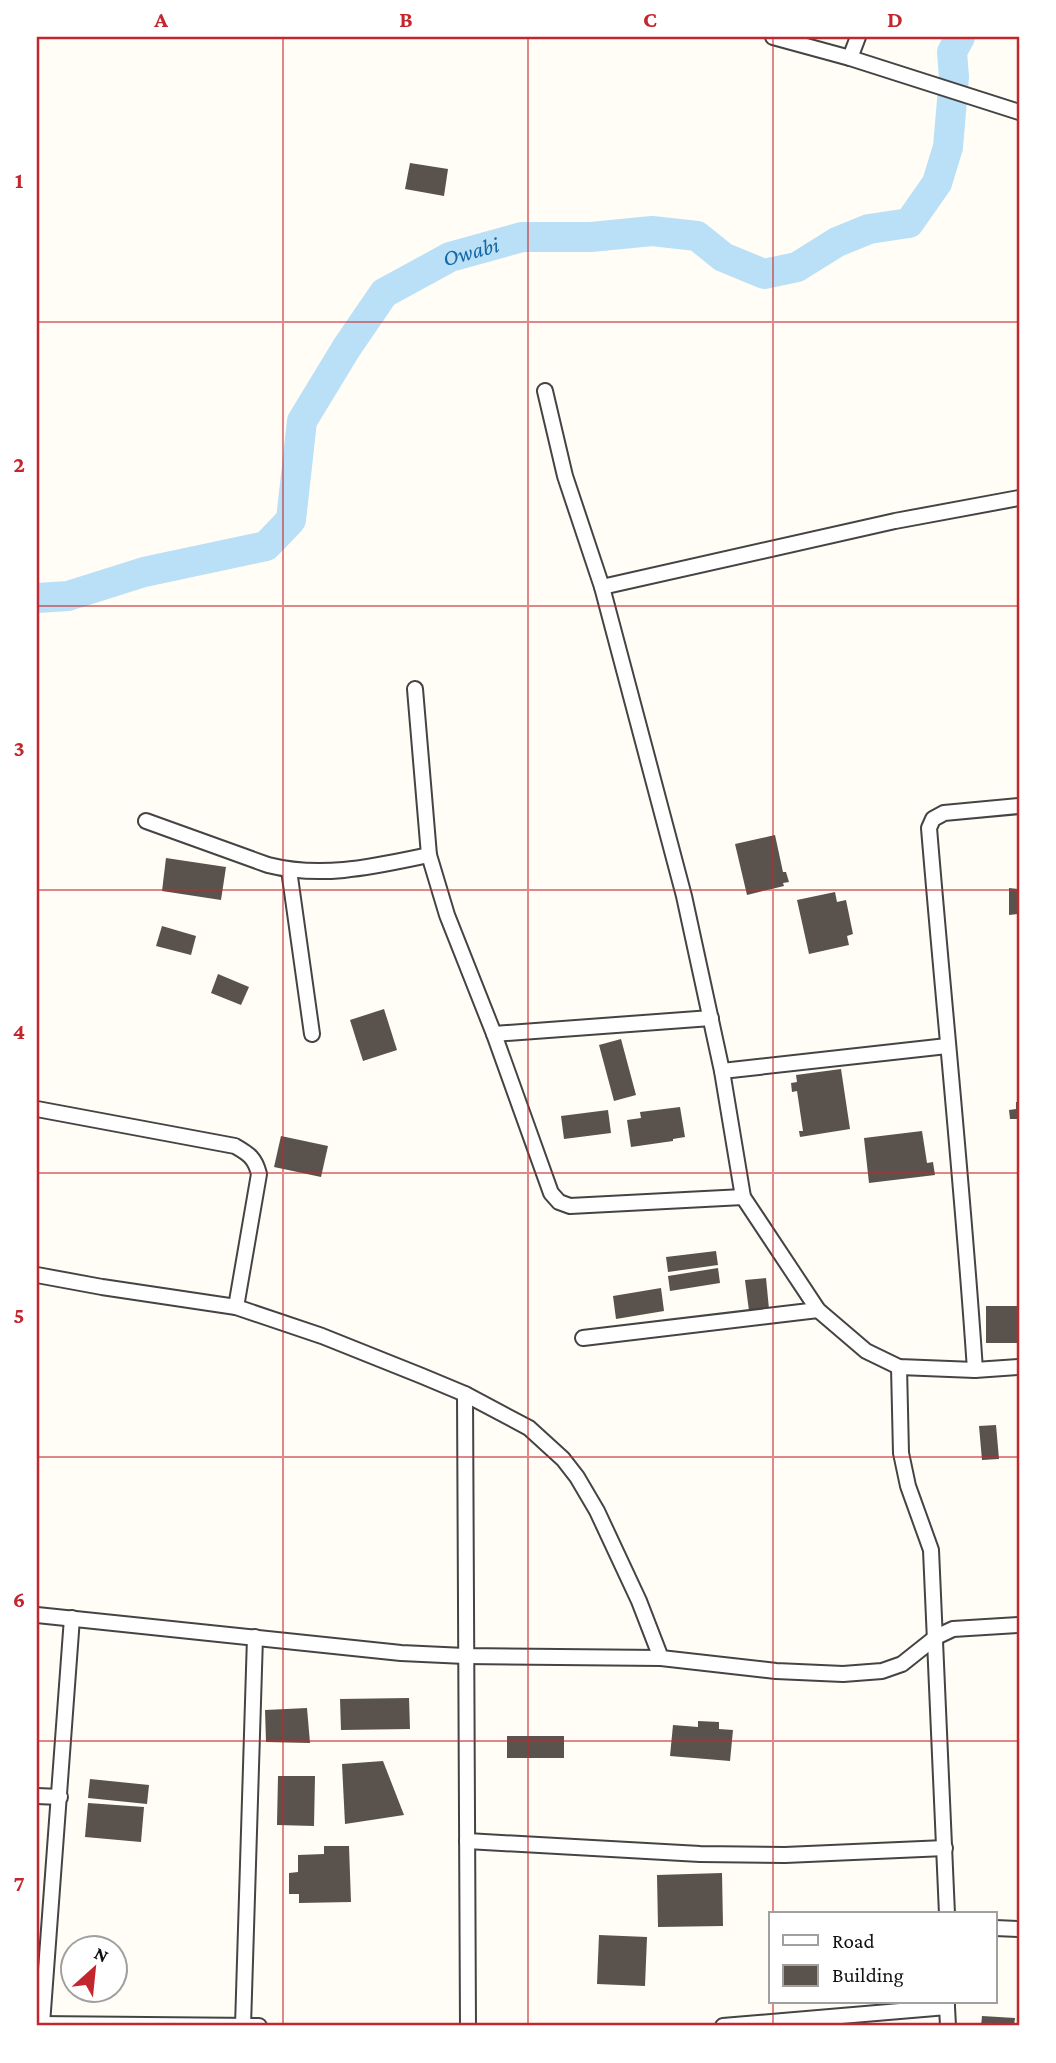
<svg xmlns="http://www.w3.org/2000/svg" width="1056" height="2063" viewBox="0 0 1056 2063" font-family="'Crimson Pro',serif">
  <rect width="100%" height="100%" fill="#fffdf5"/>
  <g fill="none" stroke-linecap="round" stroke-linejoin="round">
    <path stroke="#b9e0f7" stroke-width="30" id="s1" d="M37 598 68 596 144 572 266 546 291 520 302 421 347 347 384 293 450 257 522 237H591L652 231 697 236 723 257 764 274 797 267 837 242 869 229 909 223 937 183 948 147 954 77 952 52 960 37"/>
  </g>
  <g fill="#5a524d">
    <polygon points="410,163 448,169 444,196 405,189"/>
    <polygon points="775,835 783,872 786,872 789,882 783,883 784,886 747,895 735,844"/>
    <polygon points="166,858 226,867 221,900 162,891"/>
    <polygon points="1009,888 1019,889 1019,914 1009,915"/>
    <polygon points="835,892 837,902 846,900 853,934 847,936 849,945 809,954 797,900"/>
    <polygon points="162,926 196,936 191,955 156,946"/>
    <polygon points="218,974 249,987 241,1005 211,993"/>
    <polygon points="384,1009 397,1050 363,1061 350,1020"/>
    <polygon points="621,1039 636,1095 614,1101 599,1045"/>
    <polygon points="841,1069 850,1129 800,1137 799,1131 803,1131 797,1091 792,1092 791,1083 797,1082 796,1075"/>
    <polygon points="1016,1102 1019,1102 1019,1130 1017,1130 1017,1119 1010,1119 1009,1110 1016,1109"/>
    <polygon points="680,1107 685,1137 673,1139 673,1141 631,1147 627,1120 641,1118 640,1112"/>
    <polygon points="608,1110 611,1133 564,1139 561,1116"/>
    <polygon points="922,1131 927,1163 933,1162 935,1175 869,1183 864,1138"/>
    <polygon points="281,1136 328,1146 321,1177 274,1167"/>
    <polygon points="716,1251 718,1265 668,1272 666,1257"/>
    <polygon points="718,1268 720,1283 670,1291 668,1276"/>
    <polygon points="766,1278 769,1309 749,1311 745,1280"/>
    <polygon points="661,1288 664,1311 616,1319 613,1296"/>
    <rect x="986" y="1306" width="33" height="37"/>
    <polygon points="996,1425 999,1459 982,1460 979,1426"/>
    <polygon points="409,1698 410,1729 341,1730 340,1699"/>
    <polygon points="307,1708 310,1743 266,1742 265,1710"/>
    <polygon points="698,1721 719,1722 719,1729 733,1730 730,1761 670,1756 673,1725 698,1727"/>
    <rect x="507" y="1736" width="57" height="22"/>
    <polygon points="383,1761 404,1815 345,1824 342,1764"/>
    <polygon points="278,1776 315,1776 314,1826 277,1825"/>
    <polygon points="90,1779 149,1785 147,1804 88,1798"/>
    <polygon points="88,1803 144,1807 141,1842 85,1837"/>
    <polygon points="324,1846 349,1846 351,1902 299,1903 299,1894 289,1894 289,1873 298,1872 298,1855 324,1854"/>
    <polygon points="722,1873 723,1926 658,1927 657,1875"/>
    <polygon points="599,1935 647,1937 645,1986 597,1984"/>
    <polygon points="982,2016 1015,2018 1014,2026 981,2026"/>
  </g>
  <g fill="none" stroke-linecap="round" stroke-linejoin="round">
    <g stroke="#444" stroke-width="18">
      <g id="minor">
        <polyline points="773,37 850,58 1019,112"/>
        <polyline points="850,58 858,37"/>
        <polyline points="545,391 565,476 602,587 684,896 722,1071 743,1197 818,1310 866,1351 899,1367 975,1370 1019,1367"/>
        <polyline points="602,587 895,521 1019,498"/>
        <polyline points="415,689 429,855 447,915 494,1034 551,1193 559,1202 570,1206 743,1197"/>
        <path d="M146 821 268 865C323 879 376 866 429 855"/>
        <polyline points="289,870 312,1034"/>
        <polyline points="494,1034 711,1018"/>
        <polyline points="722,1071 947,1046"/>
        <path d="M37 1109 235 1146C249 1154 255 1158 259 1174L236 1307"/>
        <polyline points="37,1275 102,1287 236,1307 322,1336 422,1376 465,1394 529,1428 563,1459 577,1477 597,1511 639,1601 661,1658"/>
        <polyline points="583,1338 818,1310"/>
        <polyline points="899,1367 901,1453 908,1486 931,1550 947,1914"/>
        <path d="M975 1370C963 1189 944 1009 929 828L933 819 944 813 1019 806"/>
        <polyline points="465,1394 468,2026"/>
        <polyline points="37,1615 401,1653 465,1656 661,1658 776,1671 843,1674 882,1671 902,1664 936,1637 953,1629 1019,1625"/>
        <polyline points="37,1796 60,1797"/>
        <polyline points="467,1841 700,1854 785,1855 945,1848"/>
        <polyline points="995,1928 1019,1929"/>
        <polyline points="947,2007 948,2026"/>
        <polyline points="37,2024 259,2026"/>
        <polyline points="42,2024 72,1618"/>
        <polyline points="243,2026 255,1637"/>
        <polyline points="723,2026 947,2007 947,2002"/>
      </g>
    </g>
    <use href="#minor" stroke="#fff" stroke-width="14"/>
  </g>
  <path fill="none" stroke="#c4262e" stroke-width="2" stroke-opacity="0.55" d="M283 37V2026M528 37V2026M773 37V1914M37 322H1019M37 606H1019M37 890H1019M37 1173H1019M37 1457H1019M37 1741H1019M773 2002V2026"/>
  <g text-anchor="middle" dominant-baseline="central" stroke-width="7" stroke-linejoin="round" paint-order="stroke">
    <g font-size="23" font-style="italic" fill="#1768a6" stroke="#fff">
      <text stroke="none"><textPath href="#s1" startOffset="620">Owabi</textPath></text>
    </g>
  </g>
  <rect width="1056" height="2063" fill="none" stroke="#ffffff" stroke-width="77"/>
  <rect x="769" y="1912" width="228" height="91" fill="#ffffff" stroke="#a0a0a0" stroke-width="2"/>
  <rect x="783" y="1935" width="35" height="10" fill="#ffffff" stroke="#a0a0a0" stroke-width="2"/>
  <text x="832" y="1948" font-size="21" fill="#111111">Road</text>
  <rect x="783" y="1965" width="35" height="21" fill="#5a524d" stroke="#a0a0a0" stroke-width="2"/>
  <text x="832" y="1982" font-size="21" fill="#111111">Building</text>
  <g transform="translate(94 1969) rotate(27)"><circle r="33" fill="#ffffff" stroke="#a0a0a0" stroke-width="2"/>
  <path d="M0-5L12 26L0 18L-12 26Z" fill="#c4262e"/>
  <text y="-10" font-size="19" font-weight="bold" text-anchor="middle" fill="#111111">N</text>
  </g>
  <rect x="38" y="38" width="980" height="1986" fill="none" stroke="#c4262e" stroke-width="2.5"/>
  <g font-size="23" text-anchor="middle" font-weight="bold" fill="#c4262e">
    <text x="161" y="27">A</text>
    <text x="406" y="27">B</text>
    <text x="650" y="27">C</text>
    <text x="895" y="27">D</text>
    <text x="19" y="188">1</text>
    <text x="19" y="472">2</text>
    <text x="19" y="756">3</text>
    <text x="19" y="1039">4</text>
    <text x="19" y="1323">5</text>
    <text x="19" y="1607">6</text>
    <text x="19" y="1891">7</text>
  </g>
</svg>
